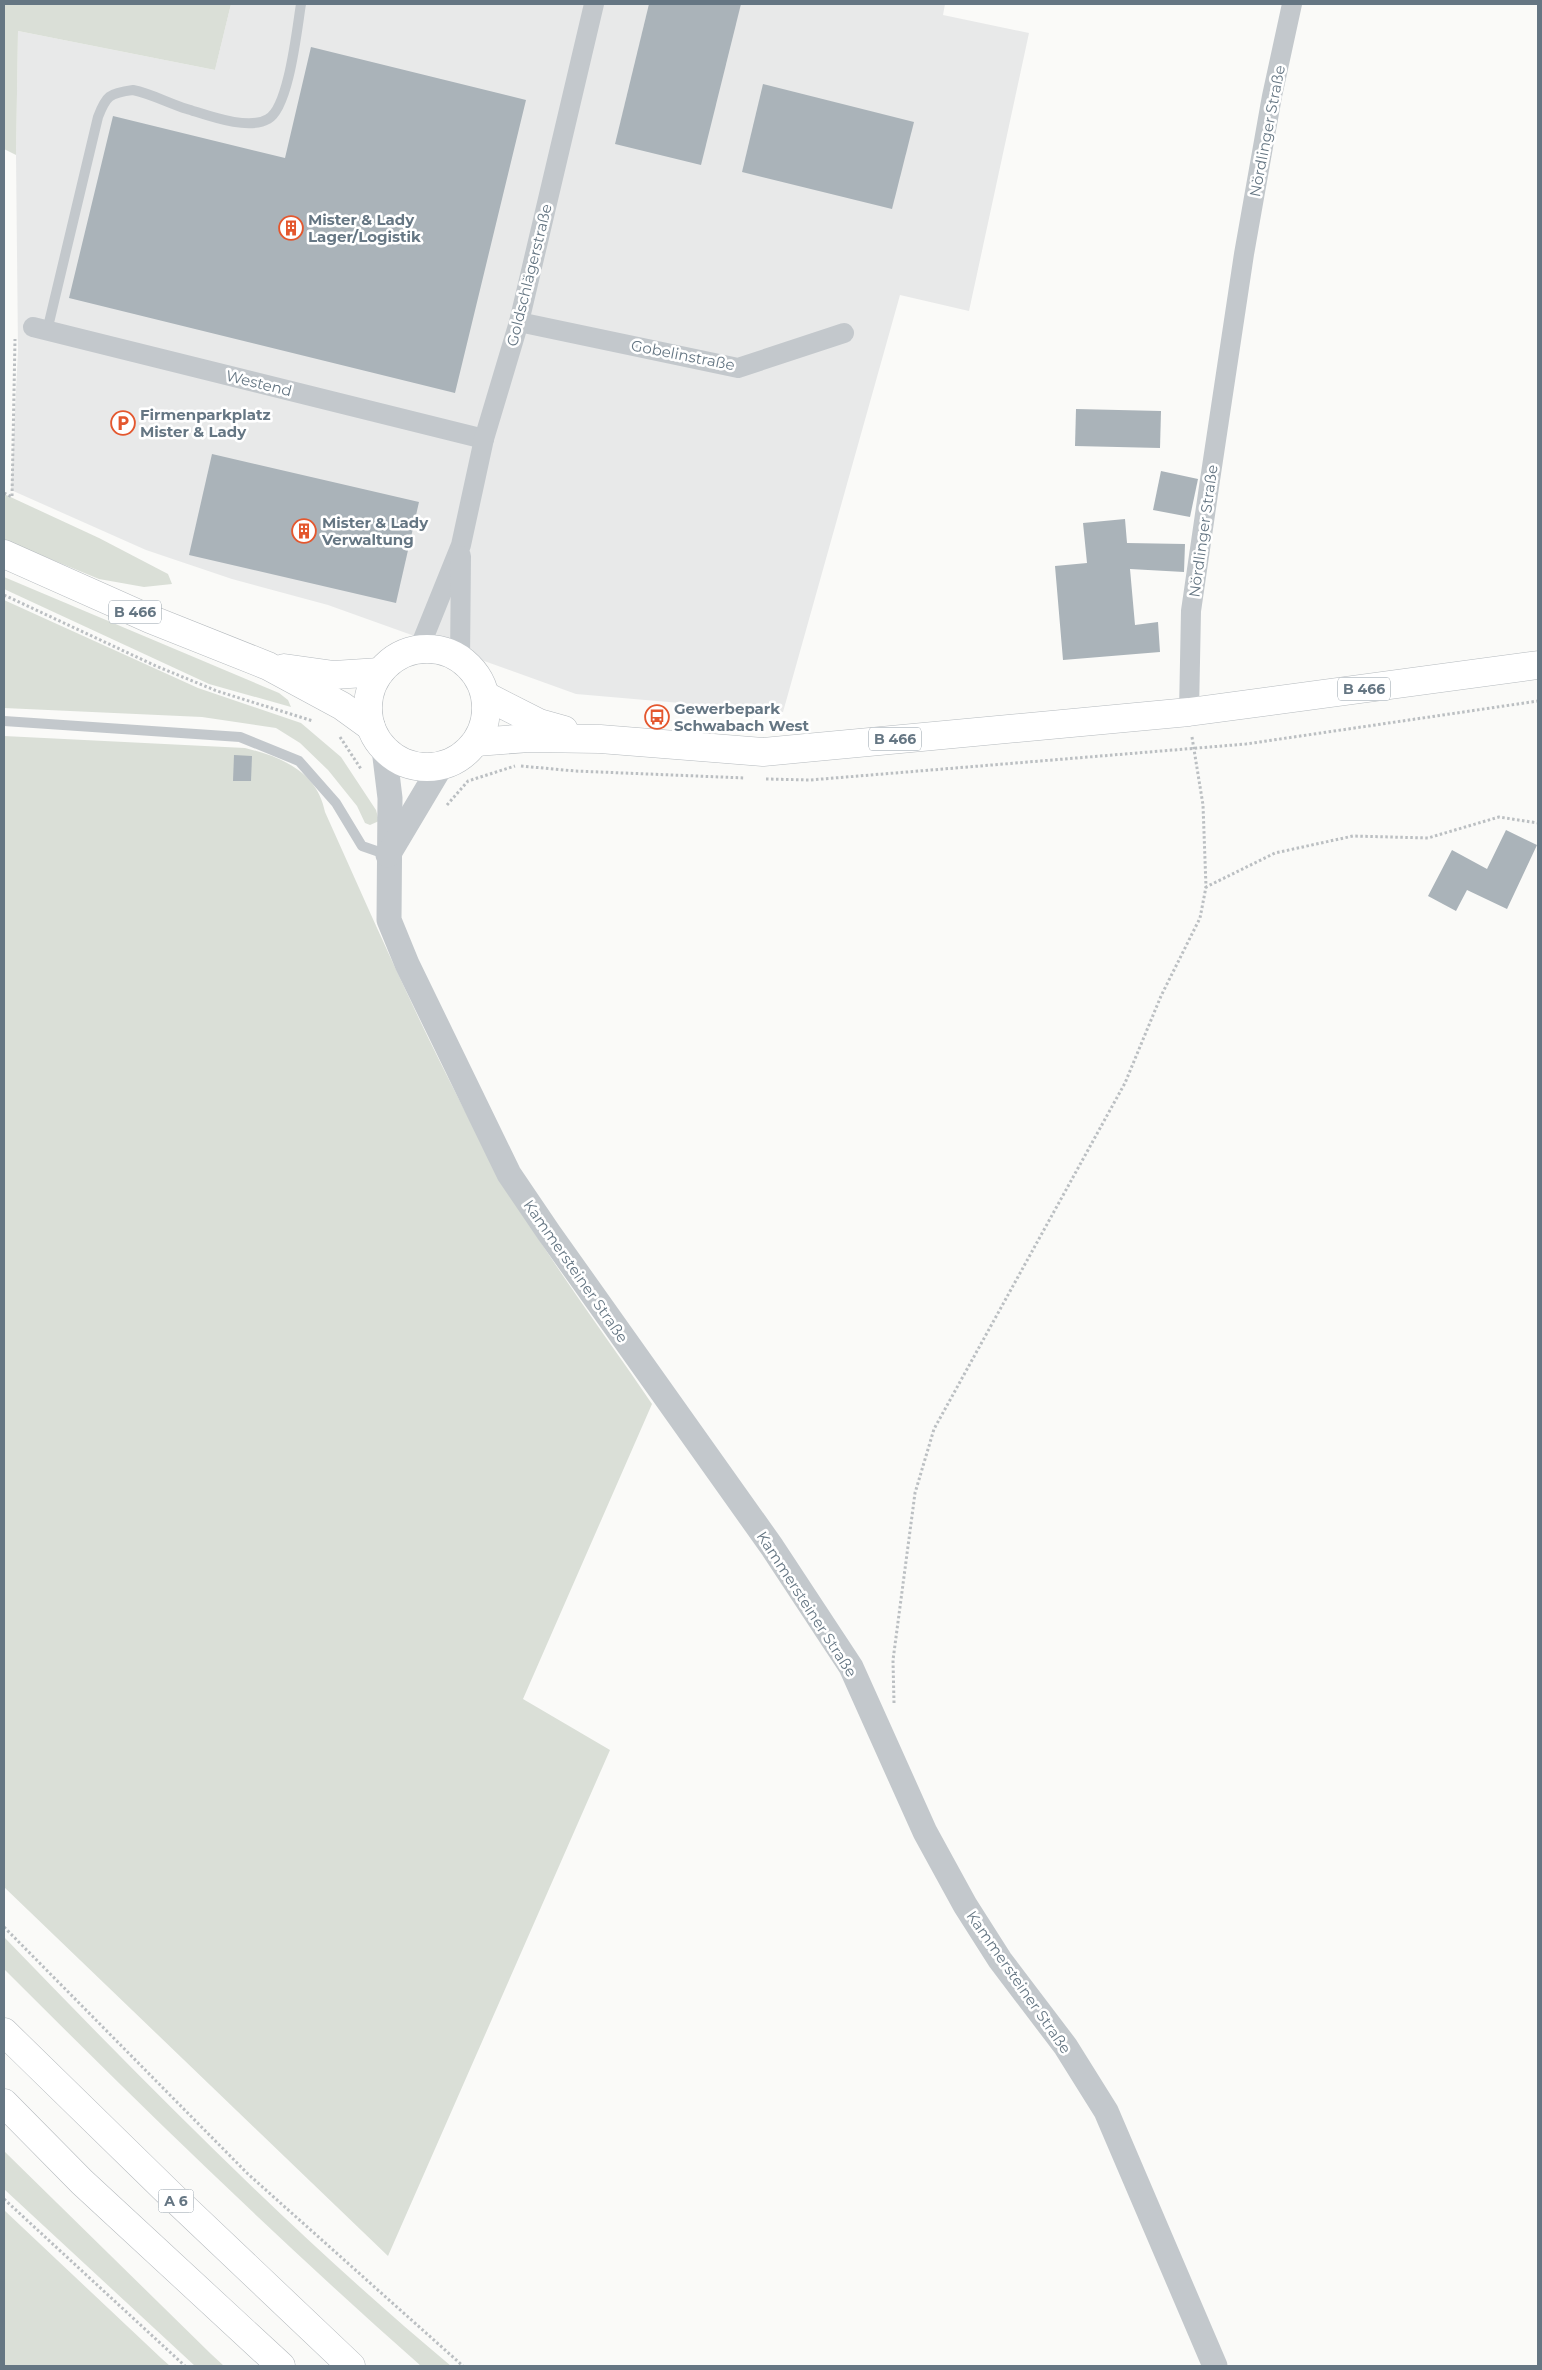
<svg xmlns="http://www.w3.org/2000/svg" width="1542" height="2370" viewBox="0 0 1542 2370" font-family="Montserrat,sans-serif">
  <rect width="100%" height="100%" fill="#fafaf8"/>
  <polygon fill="#e8e9e9" points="231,4 945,4 943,15 1029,33 969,311 900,295 783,712 576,694 328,605 232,579 146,550 11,490 18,351 16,155 18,31 215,70"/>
  <g fill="#dadfd7">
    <polygon points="4,4 231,4 215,70 18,31 16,155 4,149"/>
    <polygon points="4,494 99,538 168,574 172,584 144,587 99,579 4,540"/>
    <polygon points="4,577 279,693 288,700 291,707 209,684 4,589"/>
    <polygon points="4,600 198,688 301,723 341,757 376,810 379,821 370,825 365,823 357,806 328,770 300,743 276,728 202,717 4,708"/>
    <path d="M4 736 245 748C281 757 317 771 325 812 387 950 447 1090 526 1219 565 1282 610 1342 652 1404L523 1699 610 1750 388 2256 4 1887Z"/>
    <path d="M4 1937C147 2085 293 2234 451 2366H421C277 2239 140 2105 4 1969Z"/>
    <polygon points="4,2151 211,2354 224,2366 195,2366 4,2189"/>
    <polygon points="4,2210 161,2358 170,2366 158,2365 157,2366 4,2366"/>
  </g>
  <g fill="#aab3b9">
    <polygon points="649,4 741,4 701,165 615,144"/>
    <polygon points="311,47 526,100 455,393 69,298 113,116 285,158"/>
    <polygon points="763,84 914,122 892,209 742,172"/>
    <polygon points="1076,409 1161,411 1160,448 1075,446"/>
    <polygon points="212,454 419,502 396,603 189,555"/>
    <polygon points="1161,471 1198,479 1190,517 1153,510"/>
    <polygon points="1125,519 1127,543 1185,544 1184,572 1130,569 1135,625 1158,622 1160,652 1063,660 1055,566 1087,563 1083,523"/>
    <polygon points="234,755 252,756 251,781 233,781"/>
    <polygon points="1506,830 1537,845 1507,909 1467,890 1456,911 1428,896 1452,850 1487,869"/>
  </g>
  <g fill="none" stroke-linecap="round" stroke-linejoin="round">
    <g stroke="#b5babe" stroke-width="29">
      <g id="primary">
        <polyline points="4,554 150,619 268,666 342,706 371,727"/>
        <circle cx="427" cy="708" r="59"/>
        <polyline points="284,668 334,675 380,672"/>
        <polyline points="486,696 539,723 564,730"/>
        <polyline points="476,742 529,738 600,739 763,752 1189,712 1538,665"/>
      </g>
    </g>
    <g stroke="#b4b9bd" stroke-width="29">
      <g id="motorway">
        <polyline points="4,2032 173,2197 351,2366"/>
        <polyline points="4,2103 82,2182 281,2366"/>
      </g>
    </g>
    <g stroke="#bbbfc2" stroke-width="3" stroke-dasharray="2.5 2.5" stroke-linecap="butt">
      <polyline points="4,493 12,497 15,339"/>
      <polyline points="4,595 156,666 217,691 313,721"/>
      <polyline points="340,737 361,769"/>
      <polyline points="1192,737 1203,805 1206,887 1275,853 1353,836 1428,838 1499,817 1538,823"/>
      <polyline points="521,766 575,771 745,778"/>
      <polyline points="766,779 810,780 1246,744 1538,701"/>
      <polyline points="447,805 468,781 515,766"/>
      <polyline points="894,1703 893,1660 915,1493 934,1429 1125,1083 1161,996 1200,918 1206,887"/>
      <polyline points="4,1927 248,2174 463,2366"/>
      <polyline points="4,2199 185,2366"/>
    </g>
    <g stroke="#c3c8cc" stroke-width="10">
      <path d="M47 331 98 117C106 96 109 93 133 90 152 94 168 103 187 109 207 115 248 131 268 119 289 108 297 28 301 4"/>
      <polyline points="4,721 240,737 299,761 336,803 362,846 388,855"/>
    </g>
    <g stroke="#c3c8cc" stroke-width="20">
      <polyline points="519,322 738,368 844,333"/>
      <polyline points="33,327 484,439"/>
      <polyline points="419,649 461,545 484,439 519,322 594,4"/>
      <polyline points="460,659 461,556"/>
      <polyline points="1189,712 1191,611 1210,480 1244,254 1272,96 1292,4"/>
    </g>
    <g stroke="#c3c8cc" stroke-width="25">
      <polyline points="384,749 390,798 389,920 407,964 509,1174 549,1233 772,1547 851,1667 925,1832 965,1905 1000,1960 1066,2047 1106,2111 1215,2366"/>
      <polyline points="388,855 441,766"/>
    </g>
    <use href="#primary" stroke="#fff" stroke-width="28"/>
    <use href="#motorway" stroke="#fff" stroke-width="28"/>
  </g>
  <defs>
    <g id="building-ring" transform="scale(1.25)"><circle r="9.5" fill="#fff" stroke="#e4572e" stroke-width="1.5"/><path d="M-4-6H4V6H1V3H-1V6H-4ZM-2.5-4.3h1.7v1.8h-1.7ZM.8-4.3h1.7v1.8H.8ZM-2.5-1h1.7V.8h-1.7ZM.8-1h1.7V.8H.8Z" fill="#e4572e"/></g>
    <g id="parking-ring" transform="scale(1.25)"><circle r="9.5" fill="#fff" stroke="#e4572e" stroke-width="1.5"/><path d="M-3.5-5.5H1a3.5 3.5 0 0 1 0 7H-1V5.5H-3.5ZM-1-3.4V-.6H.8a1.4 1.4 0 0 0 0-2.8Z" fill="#e4572e"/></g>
    <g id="bus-ring" transform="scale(1.25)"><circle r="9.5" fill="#fff" stroke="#e4572e" stroke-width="1.5"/><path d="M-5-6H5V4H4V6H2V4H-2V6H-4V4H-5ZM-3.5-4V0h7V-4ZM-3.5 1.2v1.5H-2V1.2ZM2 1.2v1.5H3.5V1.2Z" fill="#e4572e"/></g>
  </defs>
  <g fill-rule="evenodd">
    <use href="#building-ring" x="291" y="228"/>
    <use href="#parking-ring" x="123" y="423"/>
    <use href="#building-ring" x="304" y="531"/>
    <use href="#bus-ring" x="657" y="717"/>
  </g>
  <g text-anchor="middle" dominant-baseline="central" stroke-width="5" stroke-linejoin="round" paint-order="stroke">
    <g fill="#fff" stroke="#939fa8" stroke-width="1">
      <rect x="109" y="600.5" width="52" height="23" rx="4"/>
      <rect x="1338" y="677.5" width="52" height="23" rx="4"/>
      <rect x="869" y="727.5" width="52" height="23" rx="4"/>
      <rect x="158.5" y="2189.5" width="35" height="23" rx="4"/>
    </g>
    <g font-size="14" font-weight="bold" fill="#657683">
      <text x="135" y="612">B 466</text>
      <text x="1364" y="689">B 466</text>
      <text x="895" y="739">B 466</text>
      <text x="176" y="2201">A 6</text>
    </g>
    <g font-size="15" fill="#657683" stroke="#fff">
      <text transform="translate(1267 131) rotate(-79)">Nördlinger Straße</text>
      <text transform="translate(529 275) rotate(-76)">Goldschlägerstraße</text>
      <text transform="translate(683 355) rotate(11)">Gobelinstraße</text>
      <text transform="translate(259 383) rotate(14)">Westend</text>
      <text transform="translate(1203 531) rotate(-82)">Nördlinger Straße</text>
      <text transform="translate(576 1271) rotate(55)">Kammersteiner Straße</text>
      <text transform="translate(807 1604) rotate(57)">Kammersteiner Straße</text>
      <text transform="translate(1019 1982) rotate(55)">Kammersteiner Straße</text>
    </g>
    <g font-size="15" font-weight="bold" fill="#657683" stroke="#fff" text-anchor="start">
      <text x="308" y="219">Mister &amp; Lady<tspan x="308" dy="17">Lager/Logistik</tspan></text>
      <text x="140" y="414">Firmenparkplatz<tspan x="140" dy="17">Mister &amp; Lady</tspan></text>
      <text x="322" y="522">Mister &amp; Lady<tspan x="322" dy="17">Verwaltung</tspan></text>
      <text x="674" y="708">Gewerbepark<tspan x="674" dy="17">Schwabach West</tspan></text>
    </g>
  </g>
  <rect width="1542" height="2370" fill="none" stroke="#657683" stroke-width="10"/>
</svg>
